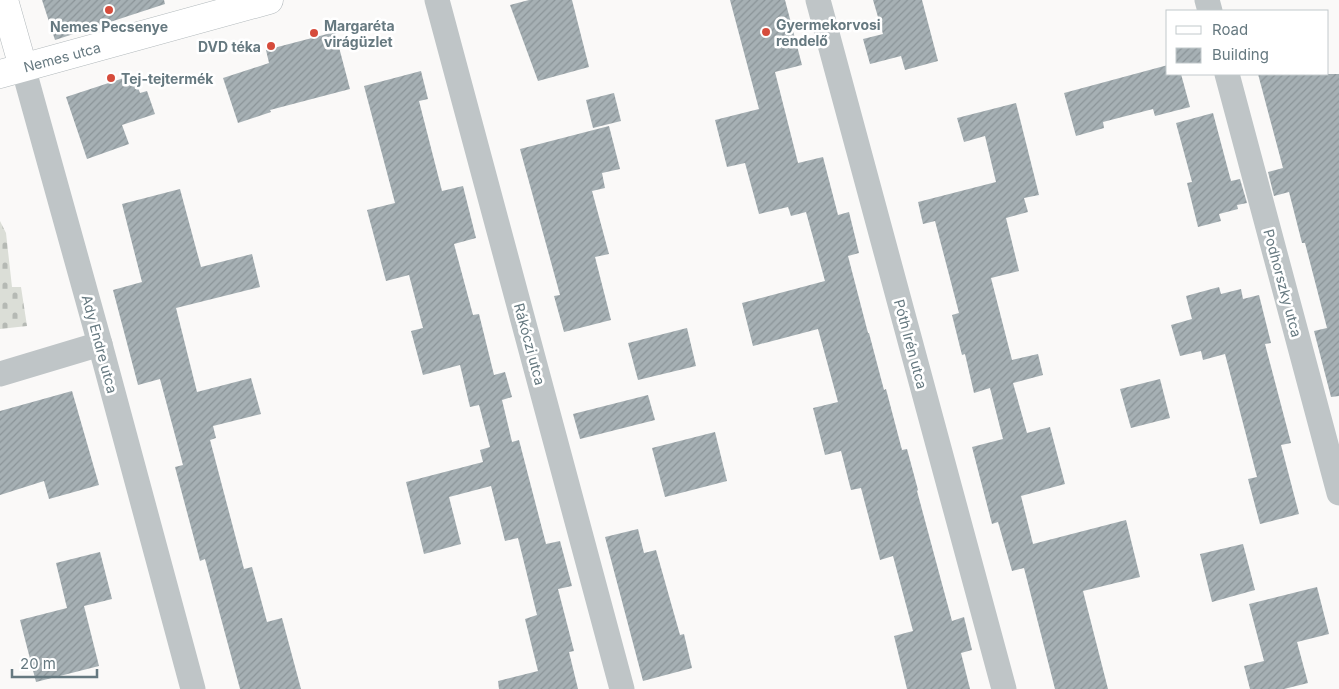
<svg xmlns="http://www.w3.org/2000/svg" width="1339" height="689" viewBox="0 0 1339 689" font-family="Inter,sans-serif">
  <defs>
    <pattern id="cemetery-stones" width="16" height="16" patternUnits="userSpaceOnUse" patternTransform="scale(1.25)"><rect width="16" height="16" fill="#dbded7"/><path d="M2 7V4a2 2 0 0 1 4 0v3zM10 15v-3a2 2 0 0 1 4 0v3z" fill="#b5b9b4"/></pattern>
    <pattern id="building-hatch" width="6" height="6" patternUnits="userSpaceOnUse" patternTransform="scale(1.25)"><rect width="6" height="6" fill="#a6b0b4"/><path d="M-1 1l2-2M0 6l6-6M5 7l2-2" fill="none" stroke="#8b9498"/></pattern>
  </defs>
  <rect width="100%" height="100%" fill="#faf9f8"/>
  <polygon fill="url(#cemetery-stones)" points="0,221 6,233 12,287 21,287 27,326 0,329"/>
  <g fill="url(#building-hatch)">
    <polygon points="42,0 164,0 165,4 55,40"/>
    <polygon points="529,0 572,0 589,67 538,81 510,5"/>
    <polygon points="730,0 785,0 802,65 775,72 798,163 823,157 838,215 849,212 859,253 848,256 868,333 869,333 884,390 886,389 902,450 907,449 918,490 917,491 952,621 964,617 972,650 961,653 970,689 907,689 894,636 913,631 893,556 880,560 861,488 851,490 841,451 825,455 813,408 838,402 818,329 753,346 742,303 825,281 806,212 791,216 788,207 759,214 745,163 727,167 715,120 759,109"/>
    <polygon points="873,0 922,0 938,61 905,70 901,56 870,64 863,39 883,34"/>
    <polygon points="335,32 350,89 270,110 271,112 238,123 223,78 269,63 266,50"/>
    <polygon points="1168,65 1168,74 1181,74 1190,107 1155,116 1153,109 1103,122 1104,128 1076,136 1064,93"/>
    <polygon points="421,71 428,99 419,101 442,191 463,186 476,238 454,244 473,315 479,314 494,375 505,372 512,397 502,400 512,442 519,440 546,544 560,541 572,586 558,589 574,651 569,652 578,689 499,689 498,681 538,671 525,619 537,615 518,538 505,541 491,486 449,497 461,544 424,554 406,482 483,462 480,450 490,447 479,405 470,407 460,365 423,375 411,331 423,328 409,275 386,281 367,210 395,203 364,86"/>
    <polygon points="1258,74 1339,74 1339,396 1331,397 1314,331 1327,328 1305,243 1302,243 1289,192 1274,196 1268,172 1283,168"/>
    <polygon points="133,75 140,93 147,91 155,114 122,125 129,144 87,159 66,97"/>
    <polygon points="614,93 621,121 593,128 586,100"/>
    <polygon points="1016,103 1039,195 1024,198 1028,212 1006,218 1019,271 991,278 1012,360 1038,354 1043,375 1013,383 1027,433 1050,427 1065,484 1021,496 1033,544 1126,520 1140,577 1083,591 1108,689 1055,689 1024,568 1012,571 998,522 992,524 972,447 1003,439 990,388 974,393 965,354 962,355 952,315 959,313 935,221 923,224 918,202 996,182 985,136 964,142 957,118"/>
    <polygon points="1213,113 1231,181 1240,179 1247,203 1237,205 1238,209 1219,214 1221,221 1198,227 1187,183 1192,182 1176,123"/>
    <polygon points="609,126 620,169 602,173 605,188 592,191 609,254 595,257 611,320 564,332 554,296 560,295 520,149"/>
    <polygon points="180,189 201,267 252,254 260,287 176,308 197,392 251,378 261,414 213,426 216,438 210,440 244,569 252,567 267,622 282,618 301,689 240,689 205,559 200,561 175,467 183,465 160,379 138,385 113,290 142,282 122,204"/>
    <polygon points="1219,287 1221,294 1241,289 1243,299 1259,295 1271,343 1265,344 1291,443 1281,445 1299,514 1260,524 1248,479 1257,477 1225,354 1203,360 1201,351 1180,356 1171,325 1192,319 1186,296"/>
    <polygon points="687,328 696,366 638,380 628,343"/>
    <polygon points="1160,379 1170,418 1131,428 1120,389"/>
    <polygon points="72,391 99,485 49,499 44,481 0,495 0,411"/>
    <polygon points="648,395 655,420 580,439 573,414"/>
    <polygon points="715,432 727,481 665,497 652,448"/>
    <polygon points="638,529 644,553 656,550 680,635 684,634 692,668 643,681 605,537"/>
    <polygon points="1243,544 1255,590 1212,602 1200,554"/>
    <polygon points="100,552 112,599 84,606 99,666 36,682 20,620 67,608 56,563"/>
    <polygon points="1317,587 1329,634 1297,642 1308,683 1284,689 1250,689 1244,666 1264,661 1249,604"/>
  </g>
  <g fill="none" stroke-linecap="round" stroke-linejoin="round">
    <g stroke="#b2b9bc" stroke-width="29">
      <g id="secondary">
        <polyline points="4,0 23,67"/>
        <polyline points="0,74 269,0"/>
      </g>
    </g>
    <g stroke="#bfc5c7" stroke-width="25">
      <polyline points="437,0 622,689"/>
      <polyline points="818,0 1004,689"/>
      <polyline points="1207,0 1210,11"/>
      <polyline points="23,67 100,344 193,689"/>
      <polyline points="1227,74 1339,493"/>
      <polyline points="0,374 100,344"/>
    </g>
    <use href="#secondary" stroke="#fff" stroke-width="28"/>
  </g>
  <g fill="#d64c3c" stroke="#fff" stroke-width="2">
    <circle cx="109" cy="10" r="5"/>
    <circle cx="766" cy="32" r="5"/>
    <circle cx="314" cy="33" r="5"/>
    <circle cx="271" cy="46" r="5"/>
    <circle cx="111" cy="78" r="5"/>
  </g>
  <g text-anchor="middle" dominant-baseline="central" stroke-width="5" stroke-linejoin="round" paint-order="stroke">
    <g font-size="14" font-weight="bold" fill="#667980" stroke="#fff" text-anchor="start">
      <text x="776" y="24">Gyermekorvosi<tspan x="776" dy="16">rendelő</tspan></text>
      <text x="324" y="25">Margaréta<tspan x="324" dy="16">virágüzlet</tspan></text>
      <text x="109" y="26" text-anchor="middle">Nemes Pecsenye</text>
      <text x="261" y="46" text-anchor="end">DVD téka</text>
      <text x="121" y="78">Tej-tejtermék</text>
    </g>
    <g font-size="14" fill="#667980" stroke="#fff">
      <text transform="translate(62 57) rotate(-15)">Nemes utca</text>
      <text transform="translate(1283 283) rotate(75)">Podhorszky utca</text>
      <text transform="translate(100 344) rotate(75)">Ady Endre utca</text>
      <text transform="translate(530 344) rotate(75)">Rákóczi utca</text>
      <text transform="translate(911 344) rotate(75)">Póth Irén utca</text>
    </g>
  </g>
  <rect x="1166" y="10" width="162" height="65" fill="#ffffff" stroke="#c2c9cc"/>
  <rect x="1176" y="26" width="25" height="8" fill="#ffffff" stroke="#c2c9cc"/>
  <text x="1212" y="35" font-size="15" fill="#667980">Road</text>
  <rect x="1176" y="48" width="25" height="15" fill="url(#building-hatch)" stroke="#c2c9cc"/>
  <text x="1212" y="60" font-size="15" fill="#667980">Building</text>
  <path d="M12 669v8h85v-8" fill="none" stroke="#667980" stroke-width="2.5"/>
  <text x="20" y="669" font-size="15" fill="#667980" stroke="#ffffff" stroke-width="4" paint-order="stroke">20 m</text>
</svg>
